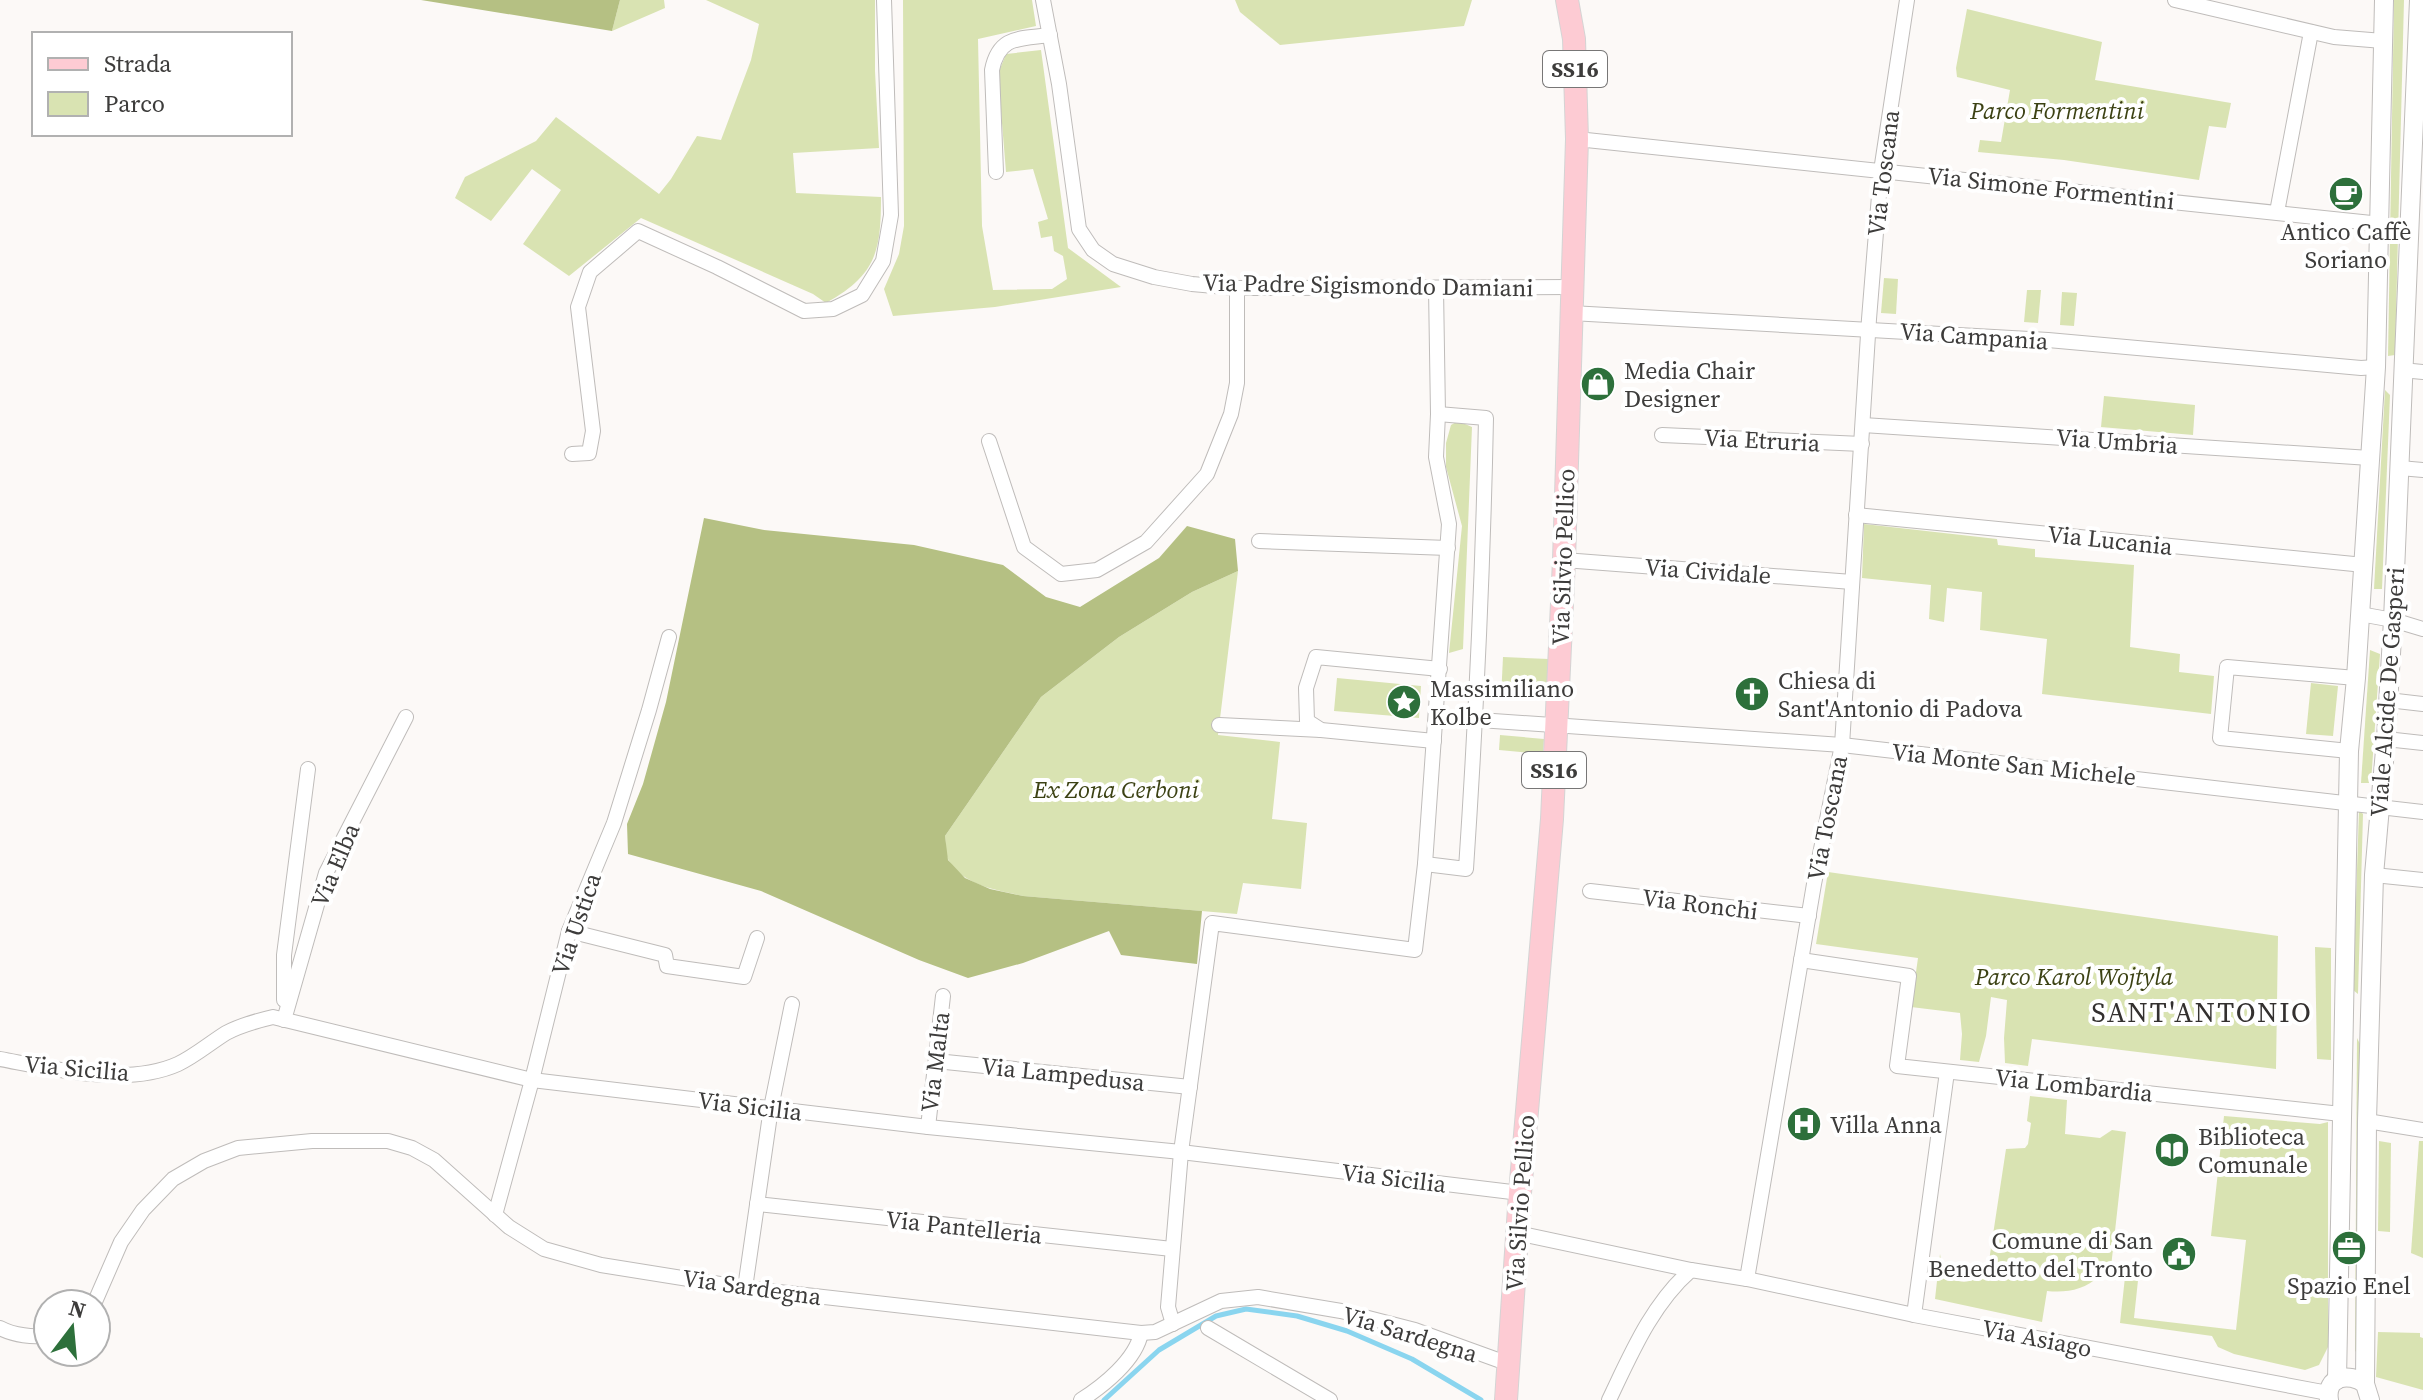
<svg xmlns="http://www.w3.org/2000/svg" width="2423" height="1400" viewBox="0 0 2423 1400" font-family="'Source Serif 4',serif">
  <rect width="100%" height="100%" fill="#fcf9f7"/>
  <g fill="#d9e3b2">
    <polygon points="620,0 664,0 665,8 612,31"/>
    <path d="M706 0H875V71L879 148 793 153 796 193 881 197C881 252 876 275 826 303L813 294 641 218 569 276 523 244 561 190 532 169 491 221 455 198 465 177 536 141 556 117 659 194 671 179 697 136 721 140 751 60 759 24Z"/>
    <polygon points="903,0 1032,0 1036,26 978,39 982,226 993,290 1052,289 1067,279 1063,256 1054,251 1052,236 1041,238 1038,222 1048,219 1033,169 1006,172 998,74 1006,54 1041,50 1068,248 1121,287 995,307 893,316 884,289 899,254 904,226"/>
    <polygon points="1235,0 1472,0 1464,26 1280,45 1240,12"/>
    <polygon points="2394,0 2404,0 2395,355 2388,356"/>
    <polygon points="1967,9 2102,42 2095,80 2231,103 2226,128 2209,126 2199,180 2064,160 1978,152 1980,140 2001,142 2010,90 1957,77 1956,68"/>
    <polygon points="1884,278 1898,279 1896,314 1881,313"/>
    <polygon points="2027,290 2041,290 2038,323 2024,322"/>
    <polygon points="2062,292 2077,293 2074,326 2060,325"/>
    <polygon points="2385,390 2390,395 2382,589 2374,589"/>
    <polygon points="2104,396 2195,405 2193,435 2101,427"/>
    <polygon points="1458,421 1472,427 1463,649 1449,653 1462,526 1446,467 1446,443 1451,425"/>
    <polygon points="1864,524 1997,539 1998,545 2035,549 2035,557 2134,565 2130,647 2180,654 2179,672 2214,676 2211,714 2042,694 2047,639 1980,630 1982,592 1947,588 1944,622 1929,619 1931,585 1862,578"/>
    <path d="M1238 571 1218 735 1280 742 1272 819 1307 823 1301 889 1243 883 1237 914 1023 896C997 890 965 886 949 861 945 855 946 844 945 836L1041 697 1119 637 1192 592Z"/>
    <polygon points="2370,650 2380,654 2371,783 2361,783"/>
    <polygon points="1503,657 1549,659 1547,700 1501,698"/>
    <polygon points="1337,678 1421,686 1419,718 1334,711"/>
    <polygon points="2311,683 2338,686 2333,736 2306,734"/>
    <polygon points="1500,735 1544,739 1543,754 1499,750"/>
    <polygon points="2359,810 2363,814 2358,994 2353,990"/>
    <polygon points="1828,872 2278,936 2276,1069 2032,1039 2028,1066 2005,1063 2004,1038 2007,1000 1991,997 1986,1036 1979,1062 1960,1060 1962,1034 1960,1013 1911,1007 1918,958 1816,944"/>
    <polygon points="2315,947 2331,948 2331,1060 2317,1059"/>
    <polygon points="2357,1038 2360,1044 2358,1348 2355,1352"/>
    <path d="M2030 1096 2067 1100 2065 1134 2100 1138 2112 1130 2126 1132 2111 1267 2139 1271 2134 1318 2236 1330 2246 1240 2211 1236 2224 1116 2320 1124 2328 1122V1347L2319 1365 2305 1370 2234 1354 2218 1347 2212 1336 2120 1323 2125 1277 2099 1276C2085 1290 2066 1293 2047 1291L2042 1322 1935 1299 1940 1254C1944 1287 1976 1292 1989 1261L2006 1149 2025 1148 2028 1144 2031 1123 2027 1121Z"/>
    <polygon points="2379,1141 2391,1143 2390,1232 2378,1231"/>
    <polygon points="2419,1141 2423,1141 2423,1258 2411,1253"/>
    <polygon points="2378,1332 2420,1333 2420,1337 2423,1338 2423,1390 2376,1377"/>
  </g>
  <g fill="#b5c083">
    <polygon points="421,0 620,0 612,31"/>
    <polygon points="704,518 764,530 914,545 1003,565 1046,597 1080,607 1159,558 1187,526 1235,539 1238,571 1192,592 1119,637 1041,697 945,836 948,860 965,878 990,889 1023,896 1202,911 1197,964 1121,955 1109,931 1023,963 968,978 919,960 761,891 628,854 627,824 643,784 666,702"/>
  </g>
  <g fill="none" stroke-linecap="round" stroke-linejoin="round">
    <polyline stroke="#8ad5ef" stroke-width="5" points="1104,1400 1159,1350 1216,1316 1246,1309 1297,1316 1347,1331 1412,1359 1481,1400"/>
    <g stroke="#bfbcba" stroke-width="16">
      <g id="minor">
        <polyline points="1043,0 1059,84 1079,229 1093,250 1113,264 1154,277 1192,284 1237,288 1571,287"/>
        <polyline points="2175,0 2334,37 2383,41"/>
        <polyline points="1577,139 2381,224"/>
        <path d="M996 172 992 70C999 35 1020 39 1050 35"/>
        <polyline points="2277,212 2311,32"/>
        <polyline points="1571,313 2048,340 2361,368 2376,367"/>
        <polyline points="2402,370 2423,372"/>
        <polyline points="1863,425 2370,458"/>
        <polyline points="1662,435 1862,444"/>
        <polyline points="989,441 1024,547 1061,574 1097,570 1146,542 1207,474 1231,414 1237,383 1237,288"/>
        <polyline points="572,454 589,453 593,431 578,307 590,272 638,231 717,267 804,311 833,309 862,295 883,261 891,215 884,0"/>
        <polyline points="2400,468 2423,470"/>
        <polyline points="1856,515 2364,565"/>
        <polyline points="1259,541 1448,548"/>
        <polyline points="1564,560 1852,582"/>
        <polyline points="2360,614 2393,620 2423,629"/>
        <polyline points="2388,700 2423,704"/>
        <polyline points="1436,717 1842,745 2423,812"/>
        <polyline points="1219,725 1321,730"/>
        <polyline points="2386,739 2423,743"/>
        <polyline points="1434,741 1321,730 1307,721 1306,688 1316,657 1440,669"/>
        <polyline points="2349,751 2220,738 2227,667 2356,678"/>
        <path d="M1425 864 1466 869C1476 719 1483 569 1486 418L1438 414"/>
        <polyline points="2374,875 2423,880"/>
        <polyline points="1590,891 1809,916"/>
        <polyline points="569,931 665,955 667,966 744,977 757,938"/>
        <polyline points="1801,960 1909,976 1897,1066 2341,1114"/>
        <polyline points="284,1000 284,955 308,769"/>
        <polyline points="284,1020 326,873 406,717"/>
        <path d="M0 1059C54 1069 127 1087 178 1064 195 1056 210 1043 226 1033 241 1025 256 1021 273 1017L532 1080 928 1127 1181 1152 1520 1193"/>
        <polyline points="936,1061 1190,1087"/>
        <polyline points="2367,1121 2423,1130"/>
        <polyline points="928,1127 943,996"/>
        <polyline points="757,1204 1172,1249"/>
        <polyline points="495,1215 532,1080 569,931 614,823 649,710 669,637"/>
        <polyline points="1517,1233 1691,1270"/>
        <polyline points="1747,1279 1814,884 1842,745 1869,319 1881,171 1907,0"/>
        <polyline points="745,1288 771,1108 792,1004"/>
        <polyline points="94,1304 121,1242 143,1210 173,1179 204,1161 238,1148 312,1141 388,1141 412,1148 434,1160 509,1227 544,1249 601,1265 745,1288 1141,1333 1155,1332 1221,1301 1258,1297 1341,1311 1415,1330 1509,1364"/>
        <polyline points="1914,1315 1947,1072"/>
        <polyline points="1173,1324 1168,1307 1181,1152 1212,923 1415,950 1425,864 1449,524 1436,457 1438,414 1436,288"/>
        <path d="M0 1328C13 1335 34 1338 48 1335"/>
        <polyline points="1208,1328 1330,1400"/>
        <path d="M1081 1400C1103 1386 1136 1360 1141 1333"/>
        <path d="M1609 1400C1631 1354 1652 1304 1691 1270L1747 1279 1914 1315 2328 1393"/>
      </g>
    </g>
    <g stroke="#bfbcba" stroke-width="20">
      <g id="tertiary">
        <polyline points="2337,1380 2349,751 2356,678 2376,367 2384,0"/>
        <polyline points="2365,1384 2367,1121 2374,875 2386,739 2393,620 2419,0"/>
        <path d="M2329 1400C2325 1376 2349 1372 2365 1384L2370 1400"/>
      </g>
    </g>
    <g stroke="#d4d4d4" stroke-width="24">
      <polyline id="primary" points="1506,1400 1520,1193 1552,819 1564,560 1577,139 1574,39 1567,0"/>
    </g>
    <use href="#minor" stroke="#fff" stroke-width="14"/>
    <use href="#tertiary" stroke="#fff" stroke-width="18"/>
    <use href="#primary" stroke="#fdcbd3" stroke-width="22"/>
  </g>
  <defs>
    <g id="cafe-disc" transform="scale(1.8)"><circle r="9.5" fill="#2d703b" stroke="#fff"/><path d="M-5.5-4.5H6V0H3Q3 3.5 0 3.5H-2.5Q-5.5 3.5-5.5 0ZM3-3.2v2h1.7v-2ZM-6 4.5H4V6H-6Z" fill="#fff"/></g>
    <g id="shop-disc" transform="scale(1.8)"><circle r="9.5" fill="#2d703b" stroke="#fff"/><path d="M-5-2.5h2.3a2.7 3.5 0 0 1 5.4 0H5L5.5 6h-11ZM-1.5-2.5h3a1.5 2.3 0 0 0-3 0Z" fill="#fff"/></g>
    <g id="church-disc" transform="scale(1.8)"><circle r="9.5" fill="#2d703b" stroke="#fff"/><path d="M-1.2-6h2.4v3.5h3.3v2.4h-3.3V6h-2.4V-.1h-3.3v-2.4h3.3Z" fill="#fff"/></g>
    <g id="sight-disc" transform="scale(1.8)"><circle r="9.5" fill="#2d703b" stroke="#fff"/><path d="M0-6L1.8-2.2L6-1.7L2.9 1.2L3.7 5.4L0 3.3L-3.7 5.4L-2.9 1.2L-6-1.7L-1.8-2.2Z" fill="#fff"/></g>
    <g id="hospital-disc" transform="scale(1.8)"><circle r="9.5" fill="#2d703b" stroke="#fff"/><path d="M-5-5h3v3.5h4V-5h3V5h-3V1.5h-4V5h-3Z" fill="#fff"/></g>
    <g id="library-disc" transform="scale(1.8)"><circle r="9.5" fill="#2d703b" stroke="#fff"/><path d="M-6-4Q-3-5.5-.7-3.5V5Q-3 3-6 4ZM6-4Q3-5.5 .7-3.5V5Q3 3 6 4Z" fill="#fff"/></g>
    <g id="office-disc" transform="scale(1.8)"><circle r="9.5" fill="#2d703b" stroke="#fff"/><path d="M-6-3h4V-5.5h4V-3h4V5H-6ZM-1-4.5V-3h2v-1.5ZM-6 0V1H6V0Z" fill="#fff"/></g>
    <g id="civic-disc" transform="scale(1.8)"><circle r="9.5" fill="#2d703b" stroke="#fff"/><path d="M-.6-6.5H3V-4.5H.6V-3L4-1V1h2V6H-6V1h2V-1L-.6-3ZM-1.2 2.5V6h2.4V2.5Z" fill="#fff"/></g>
  </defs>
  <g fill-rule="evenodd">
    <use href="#cafe-disc" x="2346" y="194"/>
    <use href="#shop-disc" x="1598" y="384"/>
    <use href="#church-disc" x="1752" y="694"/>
    <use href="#sight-disc" x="1404" y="702"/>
    <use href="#hospital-disc" x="1804" y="1124"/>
    <use href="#library-disc" x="2172" y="1150"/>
    <use href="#office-disc" x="2349" y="1248"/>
    <use href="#civic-disc" x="2179" y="1254"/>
  </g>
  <g text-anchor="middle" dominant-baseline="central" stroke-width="8" stroke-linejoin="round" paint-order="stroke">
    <g fill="#fff" stroke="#777676" stroke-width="2">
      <rect x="1543" y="51" width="64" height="36" rx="6"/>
      <rect x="1522" y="752" width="64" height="36" rx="6"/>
    </g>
    <g font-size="22" font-weight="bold" fill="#3d3c3b">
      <text x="1575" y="69">SS16</text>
      <text x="1554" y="770">SS16</text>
    </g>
    <g font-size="24" font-style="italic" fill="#3c4214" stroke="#fff">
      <text x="2057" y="110">Parco Formentini</text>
      <text x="1116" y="789">Ex Zona Cerboni</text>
      <text x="2074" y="976">Parco Karol Wojtyla</text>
    </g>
    <g font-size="24" fill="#3d3c3b" stroke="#fff">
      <text transform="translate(1883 173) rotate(-83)">Via Toscana</text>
      <text transform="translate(2051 188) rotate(6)">Via Simone Formentini</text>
      <text transform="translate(1368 285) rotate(1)">Via Padre Sigismondo Damiani</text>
      <text transform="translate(1974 336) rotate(4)">Via Campania</text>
      <text transform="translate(1762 440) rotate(3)">Via Etruria</text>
      <text transform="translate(2117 441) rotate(4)">Via Umbria</text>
      <text transform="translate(2110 540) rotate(6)">Via Lucania</text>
      <text transform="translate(1563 557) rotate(-88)">Via Silvio Pellico</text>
      <text transform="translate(1708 571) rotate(4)">Via Cividale</text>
      <text transform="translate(2387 692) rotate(-86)">Viale Alcide De Gasperi</text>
      <text transform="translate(2014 764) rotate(6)">Via Monte San Michele</text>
      <text transform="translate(1827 818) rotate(-79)">Via Toscana</text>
      <text transform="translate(335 865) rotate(-67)">Via Elba</text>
      <text transform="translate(1700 904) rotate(7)">Via Ronchi</text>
      <text transform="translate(576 924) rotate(-71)">Via Ustica</text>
      <text transform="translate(935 1062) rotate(-83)">Via Malta</text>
      <text transform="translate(77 1068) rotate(5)">Via Sicilia</text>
      <text transform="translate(1063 1074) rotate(6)">Via Lampedusa</text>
      <text transform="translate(2074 1085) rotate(6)">Via Lombardia</text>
      <text transform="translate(750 1106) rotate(7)">Via Sicilia</text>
      <text transform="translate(1394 1178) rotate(7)">Via Sicilia</text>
      <text transform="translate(1520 1203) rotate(-86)">Via Silvio Pellico</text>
      <text transform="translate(964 1227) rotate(6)">Via Pantelleria</text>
      <text transform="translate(752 1287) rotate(8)">Via Sardegna</text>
      <text transform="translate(1410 1334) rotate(17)">Via Sardegna</text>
      <text transform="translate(2037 1338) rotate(11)">Via Asiago</text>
    </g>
    <g font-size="24" fill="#3d3c3b" stroke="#fff" text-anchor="start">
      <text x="2346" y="231" text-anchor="middle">Antico Caffè<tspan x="2346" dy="28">Soriano</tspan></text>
      <text x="1624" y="370">Media Chair<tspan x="1624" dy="28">Designer</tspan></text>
      <text x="1778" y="680">Chiesa di<tspan x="1778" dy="28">Sant'Antonio di Padova</tspan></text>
      <text x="1430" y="688">Massimiliano<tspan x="1430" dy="28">Kolbe</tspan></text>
      <text x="1830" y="1124">Villa Anna</text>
      <text x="2198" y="1136">Biblioteca<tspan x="2198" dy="28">Comunale</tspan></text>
      <text x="2153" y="1240" text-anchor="end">Comune di San<tspan x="2153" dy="28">Benedetto del Tronto</tspan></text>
      <text x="2349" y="1285" text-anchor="middle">Spazio Enel</text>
    </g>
    <g font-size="28" letter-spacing="2" fill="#33302f" stroke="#fff">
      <text x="2202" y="1012">SANT'ANTONIO</text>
    </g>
  </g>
  <rect x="32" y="32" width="260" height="104" fill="#ffffff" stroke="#b1b1b1" stroke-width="2"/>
  <rect x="48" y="58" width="40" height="12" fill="#fdcbd3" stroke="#b1b1b1" stroke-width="2"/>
  <text x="104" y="72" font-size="24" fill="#3d3c3b">Strada</text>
  <rect x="48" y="92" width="40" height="24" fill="#d9e3b2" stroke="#b1b1b1" stroke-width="2"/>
  <text x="104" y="112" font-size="24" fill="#3d3c3b">Parco</text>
  <g transform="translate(72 1328) rotate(16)"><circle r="38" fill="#ffffff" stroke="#b1b1b1" stroke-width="2"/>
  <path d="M0-6L14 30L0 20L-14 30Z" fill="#2d703b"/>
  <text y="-12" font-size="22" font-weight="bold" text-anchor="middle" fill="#3d3c3b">N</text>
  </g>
</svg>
